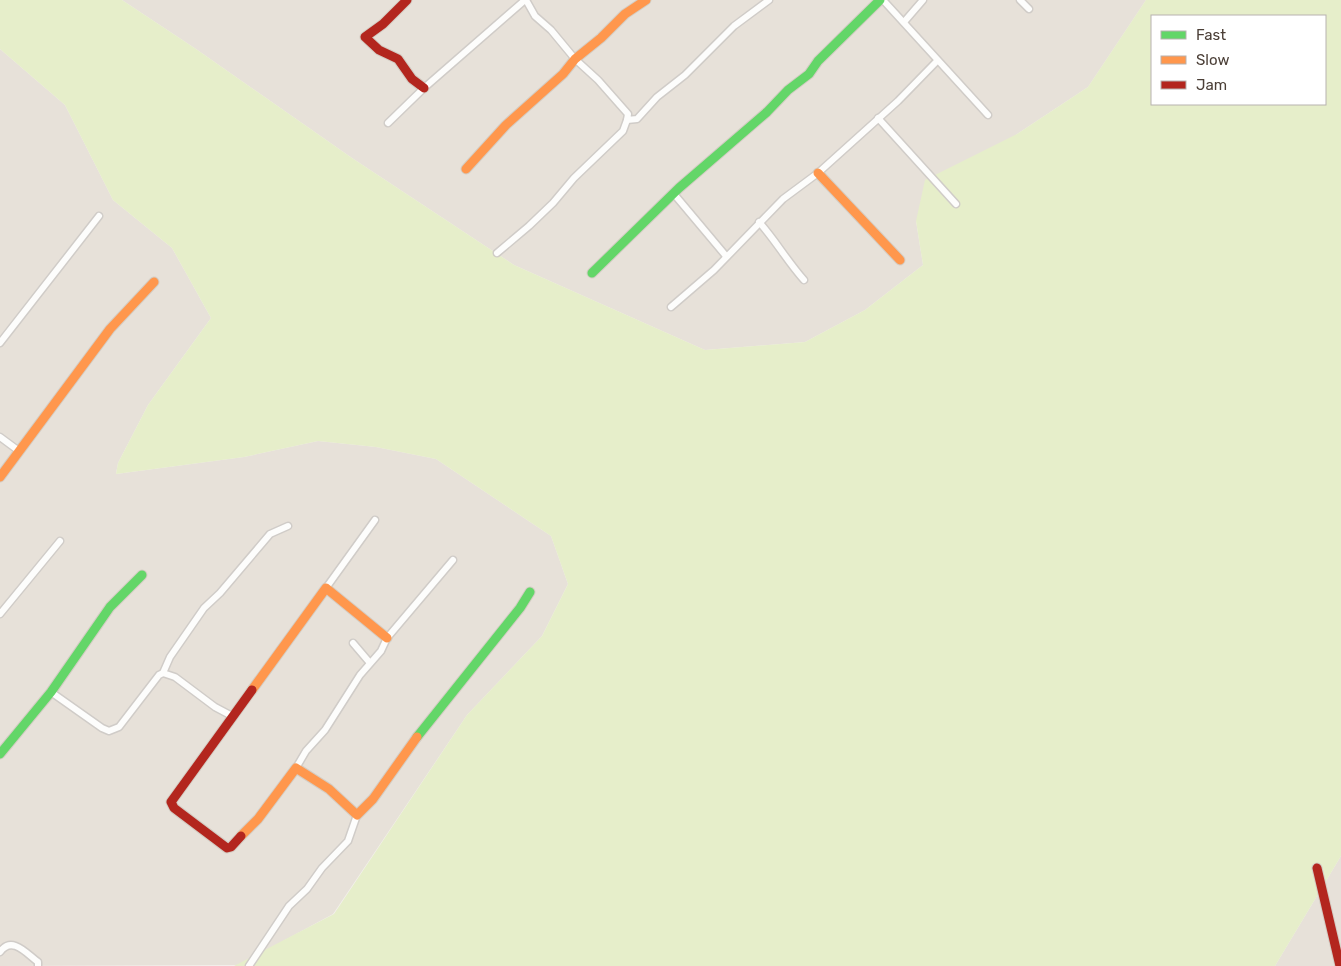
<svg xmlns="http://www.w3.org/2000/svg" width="1341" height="966" viewBox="0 0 1341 966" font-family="Rubik,sans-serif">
  <rect width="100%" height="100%" fill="#f3f0ec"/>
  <g fill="#e7e1d9">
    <polygon points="122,0 1146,0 1088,87 1017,134 916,221 923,265 865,310 805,342 705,350 514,265 352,158 196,49"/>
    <polygon points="0,49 65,105 113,200 172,248 211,318 148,405 118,463 116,474 244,457 318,441 376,447 436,459 551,536 568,584 542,636 467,715 333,914 239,965 0,966"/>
    <polygon points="1341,856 1341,966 1275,966"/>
  </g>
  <path fill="#e6eeca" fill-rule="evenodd" d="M0 0H122L196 49 352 158 514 265 705 350 805 342 865 310 923 265 916 221 925 180 1017 134 1088 87 1146 0H1341V856L1275 966H234L334 914 467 715 542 636 568 584 551 536 436 459 376 447 318 441 244 457 116 474 118 463 148 405 211 318 172 248 113 200 65 105 0 49ZM1152 16H1325V104H1152Z"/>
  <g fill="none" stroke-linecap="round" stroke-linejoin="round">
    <g stroke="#d0ccc8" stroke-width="9">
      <g id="street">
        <polyline points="526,0 535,16 551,30 575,59 598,80 628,114 627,120 637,119 657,97 685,75 734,26 769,0"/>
        <polyline points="883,0 988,115"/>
        <polyline points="1020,0 1029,9"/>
        <polyline points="904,22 923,0"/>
        <polyline points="878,118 956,204"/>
        <polyline points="388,123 424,88 525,0"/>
        <polyline points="674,194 726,256"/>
        <path d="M759 222C776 241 787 261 804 280"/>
        <polyline points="497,253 529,226 553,203 574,178 623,131 627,120"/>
        <polyline points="671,307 714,270 783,199 818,173 898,101 937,61"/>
        <polyline points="0,343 99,216"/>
        <polyline points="0,437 19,451"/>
        <polyline points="326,588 375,520"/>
        <polyline points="0,614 60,541"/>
        <polyline points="353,643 370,663"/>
        <polyline points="163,673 175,677 215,707 232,716"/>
        <polyline points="51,692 102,728 109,731 119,727 159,675 163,673 170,657 204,608 220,593 270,534 288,526"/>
        <polyline points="296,768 306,751 325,730 360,675 381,651 387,638 453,560"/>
        <path d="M0 952C12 935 27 954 38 962V966"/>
        <polyline points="249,966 289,906 307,889 322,868 348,841 357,815"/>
      </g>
    </g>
    <g stroke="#d4cdc4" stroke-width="11">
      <g id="fast">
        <polyline points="592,273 679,188 767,112 788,90 809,74 818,61 880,0"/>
        <polyline points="417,737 520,608 530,592"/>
        <polyline points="0,754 51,692 110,607 142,575"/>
      </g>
    </g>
    <g stroke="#d4cdc4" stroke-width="11">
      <g id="slow">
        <polyline points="466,169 506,125 563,74 575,59 601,38 625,14 646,0"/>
        <polyline points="818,173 900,260"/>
        <polyline points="0,477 110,329 154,282"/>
        <polyline points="252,690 326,588 387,638"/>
        <polyline points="241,836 258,819 296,768 329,789 357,815 373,799 417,737"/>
      </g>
    </g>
    <g stroke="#d4cdc4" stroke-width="11">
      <g id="jam">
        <polyline points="407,0 383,24 365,37 379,50 398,59 412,79 424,88"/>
        <polyline points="241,836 231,847 227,848 174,808 171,802 252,690"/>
        <polyline points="1317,868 1340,966"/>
      </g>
    </g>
    <use href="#street" stroke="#fdfdfc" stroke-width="6"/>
    <use href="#fast" stroke="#63d668" stroke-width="9"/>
    <use href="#slow" stroke="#ff974d" stroke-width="9"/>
    <use href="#jam" stroke="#b3261e" stroke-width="9"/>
  </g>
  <rect x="1151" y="15" width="175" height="90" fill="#ffffff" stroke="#b7b2af"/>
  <rect x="1161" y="31" width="25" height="8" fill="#63d668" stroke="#b7b2af"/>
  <text x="1196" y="40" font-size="15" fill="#4b3f37">Fast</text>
  <rect x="1161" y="56" width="25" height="8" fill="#ff974d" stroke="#b7b2af"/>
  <text x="1196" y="65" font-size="15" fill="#4b3f37">Slow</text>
  <rect x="1161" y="81" width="25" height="8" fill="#b3261e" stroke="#b7b2af"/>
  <text x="1196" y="90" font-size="15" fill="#4b3f37">Jam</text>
</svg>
